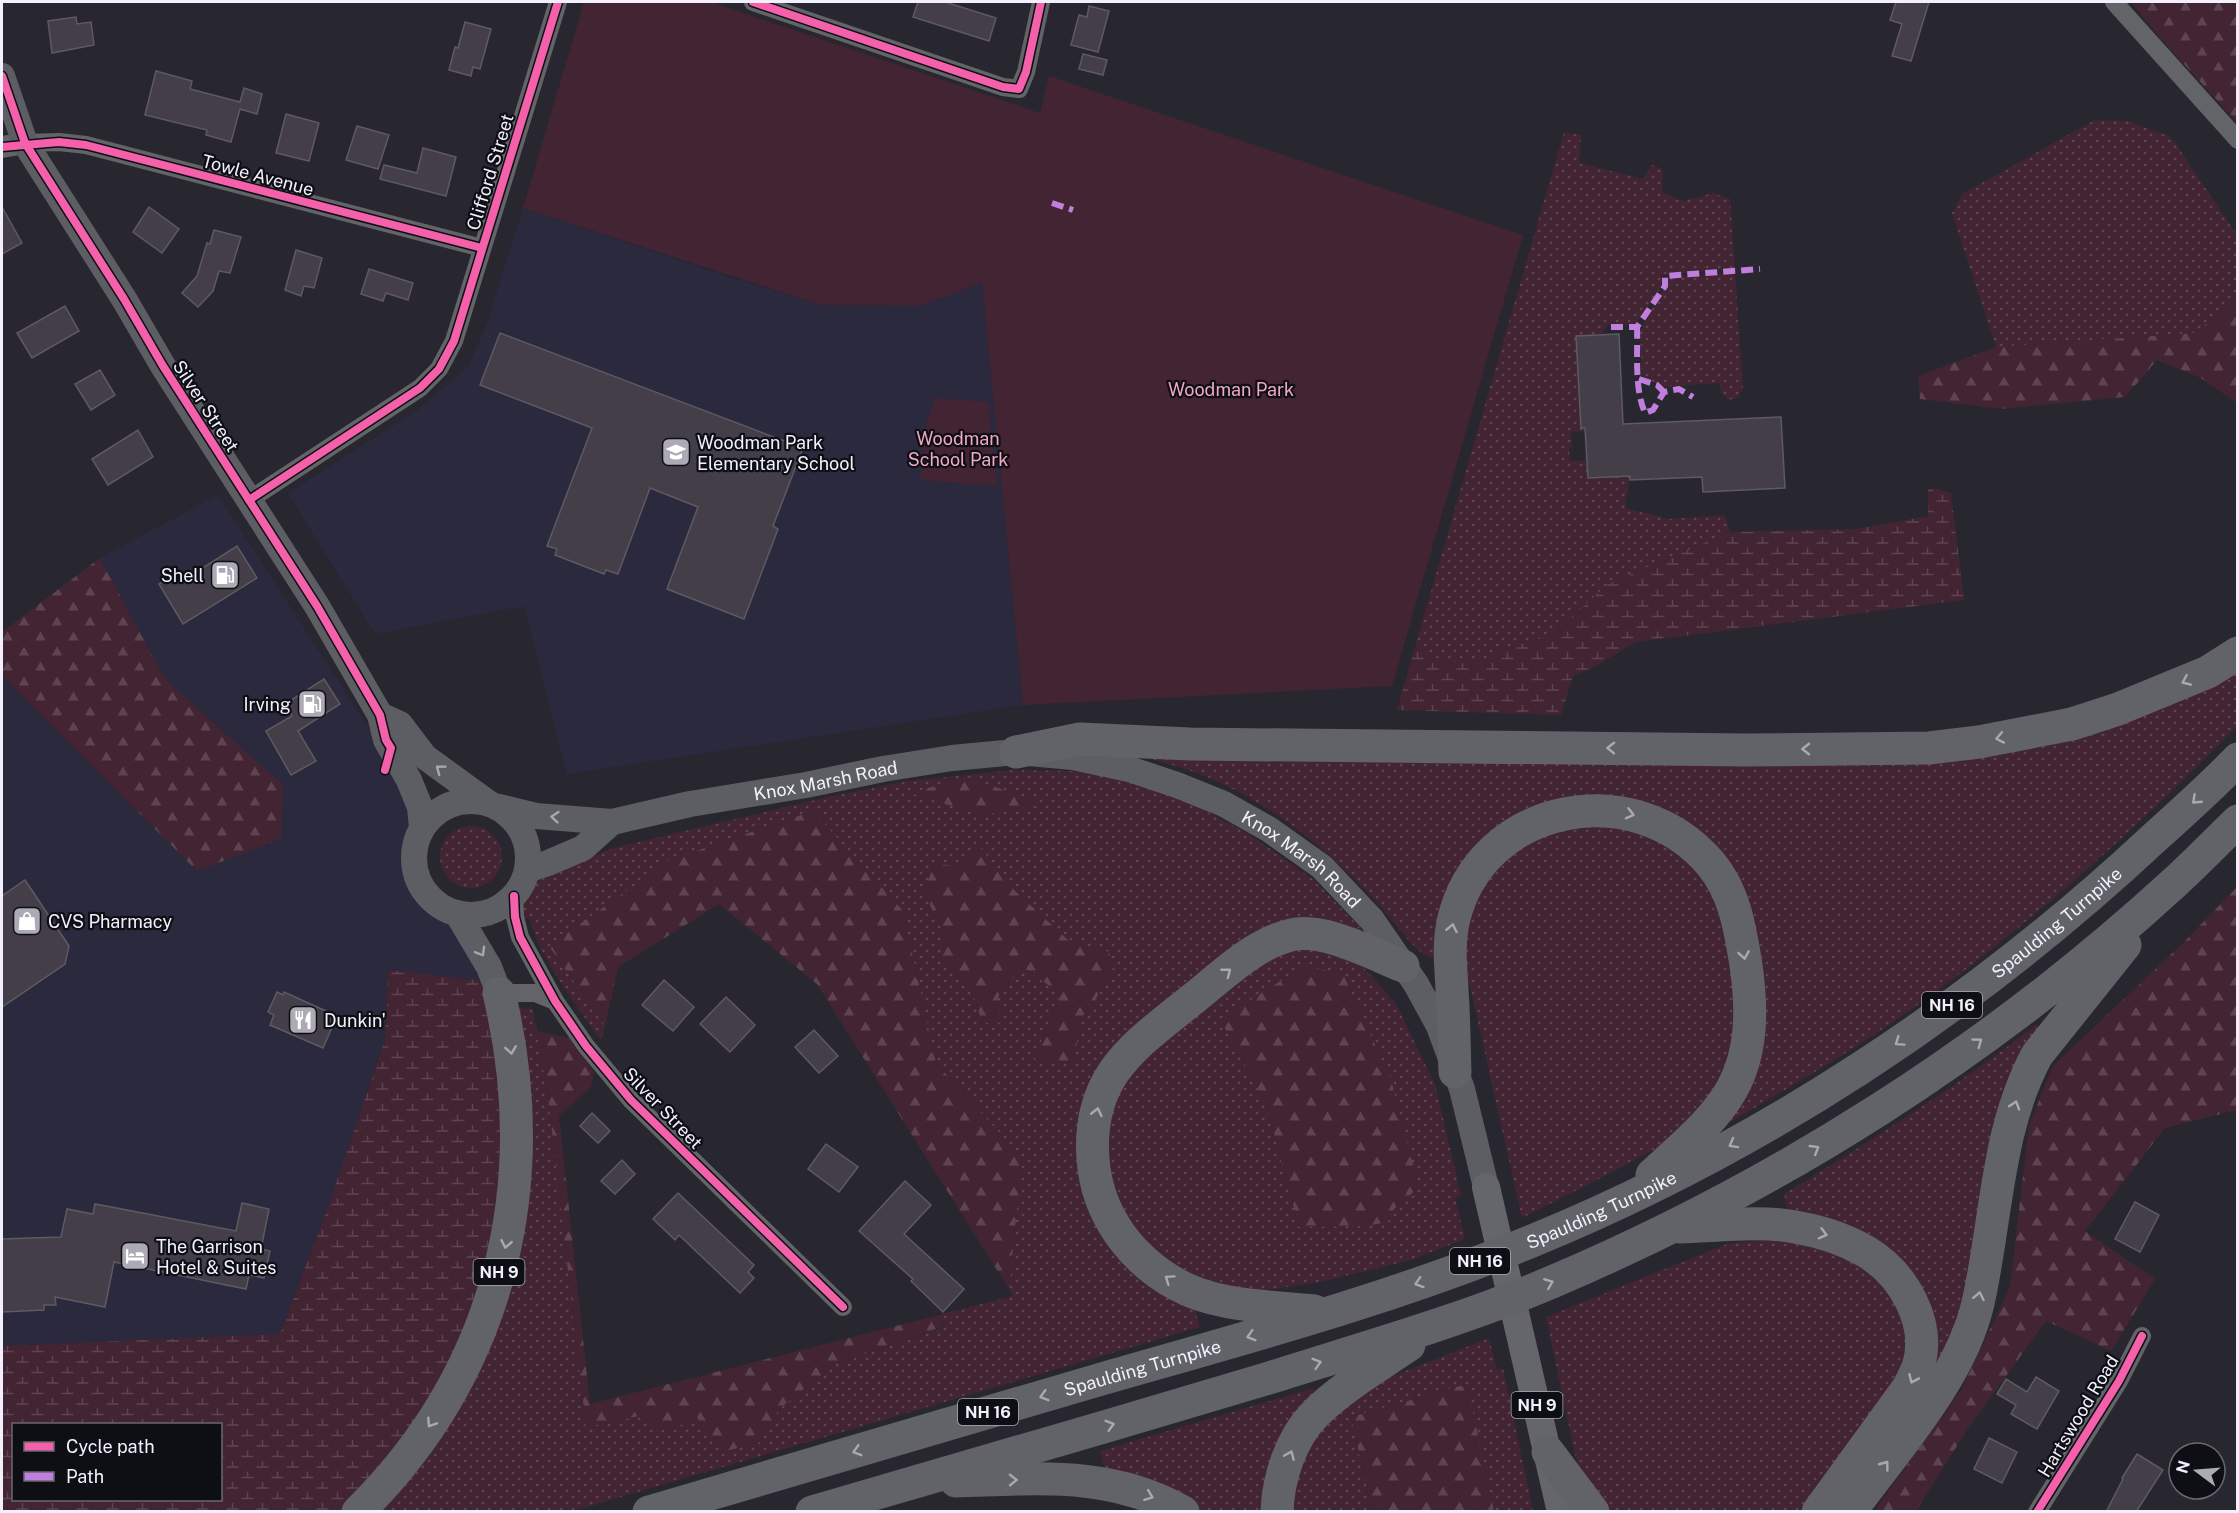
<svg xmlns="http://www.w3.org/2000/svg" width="2239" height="1513" viewBox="0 0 2239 1513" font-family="'Public Sans',sans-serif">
  <defs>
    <pattern id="grass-dots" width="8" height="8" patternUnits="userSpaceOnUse" patternTransform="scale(1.5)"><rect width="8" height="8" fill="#422433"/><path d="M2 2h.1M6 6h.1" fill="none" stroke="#5e4451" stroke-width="1.8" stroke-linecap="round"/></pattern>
    <pattern id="forest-firs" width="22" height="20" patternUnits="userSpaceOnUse" patternTransform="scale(1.5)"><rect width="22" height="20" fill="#422433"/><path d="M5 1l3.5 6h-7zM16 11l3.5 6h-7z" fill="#5e4451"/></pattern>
    <pattern id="wetland-marsh" width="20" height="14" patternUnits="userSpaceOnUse" patternTransform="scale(1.5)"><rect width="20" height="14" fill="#422433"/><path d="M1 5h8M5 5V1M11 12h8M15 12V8" fill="none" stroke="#5e4451"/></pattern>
  </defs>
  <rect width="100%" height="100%" fill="#282730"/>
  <g fill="#2b293e">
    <polygon points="523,208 727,276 821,305 917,306 951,295 982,282 1023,705 567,774 524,606 375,634 288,493 418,410 468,367 488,321"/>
    <polygon points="218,495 383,750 409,798 411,831 406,852 406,866 414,892 430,912 454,928 484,981 388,970 385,1040 329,1204 280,1334 2,1346 2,676 197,871 283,785 165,679 100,558"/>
  </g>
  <g fill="url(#grass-dots)" fill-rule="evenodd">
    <polygon points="2095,120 2128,121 2171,137 2237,235 2237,299 2195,333 1996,347 1952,213 1962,194"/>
    <polygon points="1564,132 1581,135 1579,163 1643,179 1652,165 1663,169 1662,192 1683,201 1713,193 1730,199 1735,268 1663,275 1660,289 1636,324 1607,325 1601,335 1576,336 1581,428 1585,428 1585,431 1571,432 1572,448 1569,448 1570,461 1587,460 1588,478 1630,476 1625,508 1669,519 1725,515 1730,532 1608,584 1552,635 1503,650 1493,660 1446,663 1415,647"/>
    <polygon points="1735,273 1743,388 1738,397 1729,400 1722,394 1719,383 1663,387 1642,376 1640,330 1668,281 1675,277"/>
    <path d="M2237 665V726C2147 819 2049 907 1945 985 1877 1036 1803 1080 1730 1122L1726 1114 1757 1041 1700 838 1523 817 1440 958C1436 958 1431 958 1427 956 1413 950 1387 912 1374 899 1324 845 1269 802 1200 774 1184 768 1167 764 1151 759L1147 750 1867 759Z"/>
    <path d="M1013 770 1075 771 1127 781 1176 795 1249 834 1314 880 1365 933 1323 923 1123 1041 1080 1167 1195 1310 1200 1327 573 1511 373 1512 516 1008 533 1009 548 1097 586 1427 639 1416 669 1433 695 1415 726 1451 760 1442 779 1409 835 1364 944 1327 943 1314 1013 1296 1009 1289 1022 1158 936 1063 903 911 813 812 550 946 605 1026 601 1040C580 1011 536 953 530 918L522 920 523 903 529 888 549 874 613 848 828 797 909 781ZM912 793 1042 804 981 815ZM978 845 1014 890 1069 942 1109 952 1095 1000 1079 1021 1075 1062 1034 1064 1038 1049 1061 994 1023 967 998 997 982 1023 974 996 943 964 942 928 923 891 935 864 960 867Z"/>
    <polygon points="1575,821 1647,833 1693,866 1717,897 1741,1016 1719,1090 1670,1141 1595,1181 1522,1218 1464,959 1467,907 1508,851"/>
    <circle cx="471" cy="857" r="31"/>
    <path d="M1309 948 1352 961 1365 969 1396 1004 1435 1084 1461 1195 1455 1198 1465 1239 1411 1260 1320 1282 1254 1292 1196 1282 1129 1233 1102 1159 1114 1098 1146 1051 1280 951ZM1220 1019 1419 1187 1394 1209 1299 1227 1266 1104Z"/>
    <path d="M2036 1025 2042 1029C2023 1050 2010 1068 2001 1095L1963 1303 1944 1355 1910 1395 1923 1306 1788 1213 1784 1194C1871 1141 1956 1087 2036 1025Z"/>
    <polygon points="1768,1239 1808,1242 1849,1255 1882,1279 1903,1318 1905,1343 1901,1369 1812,1497 1797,1511 1607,1511 1580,1471 1574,1450 1546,1317 1727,1244"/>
    <polygon points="1489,1338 1497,1370 1503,1368 1533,1511 1494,1511 1466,1384 1351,1417 1372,1511 1284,1512 1290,1464 1358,1390"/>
    <polygon points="1314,1388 1318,1397 1265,1511 1194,1511 1105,1471 1100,1451"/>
  </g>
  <g fill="url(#forest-firs)">
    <polygon points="2131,2 2237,2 2237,122 2162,40"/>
    <polygon points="2237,299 2237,403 2199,377 2157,360 2125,397 2001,409 1920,399 1918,376 1996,347 2195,333"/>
    <polygon points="100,558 165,679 283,785 281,839 197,871 2,676 2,632"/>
    <polygon points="967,777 1043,804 981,815 910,793"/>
    <polygon points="813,811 903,911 936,1063 1022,1158 1009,1289 817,984 719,904 618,967 605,1026 549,946 670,860"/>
    <polygon points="978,845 1014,890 1069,941 1109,952 1113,968 1095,1000 1079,1021 1075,1062 1034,1064 1038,1049 1061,994 1023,967 998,997 1001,1023 982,1023 974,996 943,964 942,928 923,892 935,863 960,867"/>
    <polygon points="2237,887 2237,1110 2165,1128 2085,1231 2155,1279 2111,1351 2046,1321 1967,1430 1916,1511 1874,1511 1961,1390 2010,1287 2029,1125 2053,1066 2185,941"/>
    <polygon points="1305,966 1343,974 1391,1080 1419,1187 1394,1209 1388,1222 1365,1226 1299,1227 1266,1104 1220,1019"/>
    <polygon points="537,1031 570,1038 594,1072 591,1087 559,1116 590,1404 943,1314 944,1326 835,1364 779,1409 760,1442 726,1451 695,1415 669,1433 639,1416 586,1427 548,1097"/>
    <polygon points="1467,1384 1494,1511 1372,1511 1351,1417"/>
  </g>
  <g fill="url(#wetland-marsh)" fill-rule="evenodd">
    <polygon points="1928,489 1938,489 1951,493 1964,600 1636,642 1594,667 1573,676 1561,715 1397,710 1415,647 1446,663 1493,660 1503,650 1552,635 1608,584 1730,532 1856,529 1928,516"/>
    <path d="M388 970 484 981 501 1100 499 1193 474 1310 433 1398 343 1511H2V1346L280 1334 329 1204 385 1040ZM14 1424H220V1500H14Z"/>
  </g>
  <g fill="#422433">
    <polygon points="584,2 711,2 1040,113 1049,76 1523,235 1392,686 1023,705 982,282 951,295 917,306 821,305 523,208"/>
    <polygon points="935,398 988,402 997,486 920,480 926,424"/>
  </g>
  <g fill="#433e48" stroke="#5d5a61" stroke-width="1.5">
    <polygon points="918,2 945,2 996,18 989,41 913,17"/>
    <polygon points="1896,2 1929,2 1911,61 1892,56 1902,24 1890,20"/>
    <polygon points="1089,6 1109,11 1098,52 1071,45 1079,15 1087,17"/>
    <polygon points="76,17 77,24 91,22 94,45 52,53 48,21"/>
    <polygon points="465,22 491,29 480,69 473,67 471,76 449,70 455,47 458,48"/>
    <polygon points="1083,54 1107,60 1103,75 1079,69"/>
    <polygon points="156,71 192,81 190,89 240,102 244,88 262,94 257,114 240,109 231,142 206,135 207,130 145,115"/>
    <polygon points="286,114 319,123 309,161 276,153"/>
    <polygon points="357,126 389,135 378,169 346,160"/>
    <polygon points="423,148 456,157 446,196 380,179 384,165 417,173"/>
    <polygon points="2,207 22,243 2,254"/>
    <polygon points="149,207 179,229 162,253 133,232"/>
    <polygon points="214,230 241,237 230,273 219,271 213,291 198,307 182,293 197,276 207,243 210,244"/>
    <polygon points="296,250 322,258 314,288 304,286 301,296 285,290"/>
    <polygon points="369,269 413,283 408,300 386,293 383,301 361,294"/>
    <polygon points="65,306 79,331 32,358 17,333"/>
    <polygon points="500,333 803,448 773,526 778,529 744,619 667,589 698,507 650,488 618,574 606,570 604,574 555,555 557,549 547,546 592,428 480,385"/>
    <polygon points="1619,334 1623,424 1781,417 1785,488 1703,492 1702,477 1630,480 1630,476 1588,478 1585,428 1581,428 1576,336"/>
    <polygon points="100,370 115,395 91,410 75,384"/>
    <polygon points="138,430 153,457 108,485 92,459"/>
    <polygon points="237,546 257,578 183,624 159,584 179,572 184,580"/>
    <polygon points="324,679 340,704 298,731 316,761 291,775 266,731 292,716 285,704"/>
    <polygon points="25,880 69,946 65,964 2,1007 2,896"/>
    <polygon points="664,980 694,1007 673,1031 642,1005"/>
    <polygon points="277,992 283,995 284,992 337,1016 323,1048 270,1025 274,1015 268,1012"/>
    <polygon points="726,997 755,1025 730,1052 700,1024"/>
    <polygon points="814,1030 838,1056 819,1073 795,1047"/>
    <polygon points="592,1113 610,1131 598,1143 580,1126"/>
    <polygon points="826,1144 858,1167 839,1192 808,1169"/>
    <polygon points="622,1160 635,1174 615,1194 601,1181"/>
    <polygon points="905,1181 931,1205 904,1234 964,1289 943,1312 911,1281 913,1279 859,1231"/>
    <polygon points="678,1193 754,1265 748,1272 754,1278 740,1293 679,1235 675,1240 653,1219"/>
    <polygon points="2135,1202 2159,1215 2140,1252 2115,1239"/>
    <polygon points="242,1203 269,1209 261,1249 270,1251 264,1278 249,1275 246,1289 114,1262 105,1307 55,1297 56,1305 44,1305 44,1310 2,1312 2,1239 61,1237 67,1209 93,1214 95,1204 236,1231"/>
    <polygon points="2036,1377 2059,1391 2037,1429 2011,1414 2016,1405 1997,1394 2006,1379 2027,1392"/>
    <polygon points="1989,1438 2017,1452 2002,1483 1974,1469"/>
    <polygon points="2137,1454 2163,1470 2136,1512 2106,1512 2123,1479 2122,1478"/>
  </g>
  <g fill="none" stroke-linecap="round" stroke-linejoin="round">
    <g stroke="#636468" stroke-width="18">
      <polyline points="753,2 1003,87 1019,89 1026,72 1041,2"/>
      <polyline points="2114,2 2238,140"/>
      <polyline points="25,143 59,142 86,145 482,248"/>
      <polyline points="249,500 420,388 439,369 454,341 558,2"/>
      <polyline points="514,896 515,917 520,937 555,1001 586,1046 631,1100 843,1307"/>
      <polyline points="499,993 535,993 555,1001"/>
      <polyline points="2037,1512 2119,1381 2142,1336"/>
    </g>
    <polyline stroke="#636468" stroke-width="22" points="2,147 25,143"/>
    <g stroke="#5d5e63" stroke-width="26">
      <polyline points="2,76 25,143 124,299 163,366 317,606 380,715 386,740 409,780 420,807 422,827"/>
      <polyline points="380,715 400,724 425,757 487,802"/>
      <circle cx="471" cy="858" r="57"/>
      <path id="s1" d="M499 807 536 816 612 822 690 804 806 785 883 769 952 758 1016 752 1073 757 1129 769 1177 785 1224 804 1270 830 1322 867 1372 920 1416 984 1439 1026 1462 1089 1486 1187"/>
      <polyline points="527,870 548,863 583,848 612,822"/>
      <polyline points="457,913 489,967 499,993"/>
    </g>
    <polyline stroke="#64666c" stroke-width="28" points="1486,1187 1561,1512"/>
    <g stroke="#626269" stroke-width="33">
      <polyline points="1016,752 1080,739 1190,744 1746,750 1929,748 1979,742 2072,724 2118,709 2208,672 2238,653"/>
      <path d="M1455 1072C1454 1044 1454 1017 1452 990 1451 966 1448 947 1453 922 1480 803 1634 773 1711 864 1735 893 1740 929 1746 965 1752 1007 1753 1051 1732 1089 1713 1123 1679 1149 1652 1175"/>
      <path d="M1680 1227C1715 1226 1762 1220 1795 1227 1819 1231 1844 1239 1865 1251 1903 1273 1932 1323 1918 1367 1915 1375 1911 1382 1908 1388L1818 1512"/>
      <path d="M1314 1311C1269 1306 1216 1307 1176 1284 1152 1271 1128 1249 1114 1225 1087 1181 1084 1117 1113 1073 1132 1045 1163 1023 1189 1002 1220 978 1253 944 1291 935 1323 927 1373 954 1403 966"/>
      <polyline points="1548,1452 1593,1512"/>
      <path d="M956 1481C1036 1479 1110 1470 1183 1512"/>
      <path d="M358 1512C500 1372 545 1184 499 993"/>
      <path id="s2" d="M649 1512C801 1467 953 1422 1105 1378 1248 1337 1394 1298 1532 1241 1761 1147 1972 1008 2153 839 2182 813 2211 787 2238 759"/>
      <path d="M812 1512C965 1467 1117 1424 1269 1378 1364 1348 1460 1321 1552 1282 1780 1185 1992 1050 2174 883 2196 863 2217 841 2238 821"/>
      <path d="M1277 1512C1278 1478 1291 1438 1315 1414 1342 1387 1377 1367 1409 1345"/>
      <path d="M1850 1512C1895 1450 1961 1378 1978 1303 1997 1219 1996 1131 2037 1055L2125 945"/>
    </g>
    <g stroke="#c07fdc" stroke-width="6" stroke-dasharray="12 6" stroke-linecap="butt">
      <polyline points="1052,203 1073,210"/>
      <polyline points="1611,327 1637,327 1665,286 1665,276 1760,269"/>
      <path d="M1637 327C1638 354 1634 387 1645 413L1653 410 1664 392 1679 389 1693 397"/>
      <polyline points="1639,379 1657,385 1664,392"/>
    </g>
    <g stroke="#0e0e15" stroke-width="11">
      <g id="cycleway">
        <polyline points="753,2 1003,87 1019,89 1026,72 1041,2"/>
        <polyline points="2,76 25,143 124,299 163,366 317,606 380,715 386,740 391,748 385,770"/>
        <polyline points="2,147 59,142 86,145 482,248"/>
        <polyline points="249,500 420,388 439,369 454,341 558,2"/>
        <polyline points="514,896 515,917 520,937 555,1001 586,1046 631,1100 843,1307"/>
        <polyline points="2037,1512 2119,1381 2142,1336"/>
      </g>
    </g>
    <use href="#cycleway" stroke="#f560ab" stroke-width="8"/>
  </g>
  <defs><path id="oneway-chevron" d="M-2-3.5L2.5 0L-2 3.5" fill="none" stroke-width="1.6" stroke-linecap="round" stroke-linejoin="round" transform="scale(1.5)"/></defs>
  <g stroke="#aaa9b2">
    <use href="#oneway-chevron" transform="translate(2186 681) rotate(157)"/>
    <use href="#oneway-chevron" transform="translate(2000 738) rotate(169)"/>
    <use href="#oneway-chevron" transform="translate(1611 748) rotate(-179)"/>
    <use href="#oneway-chevron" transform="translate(1806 749) rotate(180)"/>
    <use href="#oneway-chevron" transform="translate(2196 800) rotate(137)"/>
    <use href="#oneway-chevron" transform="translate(1630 814) rotate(14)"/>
    <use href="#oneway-chevron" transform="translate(1452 928) rotate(-79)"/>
    <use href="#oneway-chevron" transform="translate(1744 955) rotate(81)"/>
    <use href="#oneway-chevron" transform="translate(1227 972) rotate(-38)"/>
    <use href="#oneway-chevron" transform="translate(1899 1042) rotate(145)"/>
    <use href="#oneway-chevron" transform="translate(1978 1042) rotate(-36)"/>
    <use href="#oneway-chevron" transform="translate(511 1050) rotate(81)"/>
    <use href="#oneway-chevron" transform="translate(2015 1105) rotate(-72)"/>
    <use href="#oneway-chevron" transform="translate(1097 1112) rotate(-77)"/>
    <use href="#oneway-chevron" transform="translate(1733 1144) rotate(151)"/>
    <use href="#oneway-chevron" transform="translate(1815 1149) rotate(-31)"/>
    <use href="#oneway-chevron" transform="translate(1823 1234) rotate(15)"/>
    <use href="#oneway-chevron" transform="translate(506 1244) rotate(101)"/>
    <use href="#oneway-chevron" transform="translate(1169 1279) rotate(-145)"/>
    <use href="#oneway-chevron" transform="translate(1419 1283) rotate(162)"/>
    <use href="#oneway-chevron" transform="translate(1549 1283) rotate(-22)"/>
    <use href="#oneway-chevron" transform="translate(1979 1296) rotate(-79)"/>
    <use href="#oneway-chevron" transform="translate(1251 1336) rotate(163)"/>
    <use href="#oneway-chevron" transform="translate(1317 1363) rotate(-17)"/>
    <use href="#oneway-chevron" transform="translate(1913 1379) rotate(114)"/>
    <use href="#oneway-chevron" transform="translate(1044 1396) rotate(164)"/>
    <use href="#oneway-chevron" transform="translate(431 1423) rotate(123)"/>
    <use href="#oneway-chevron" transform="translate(1110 1425) rotate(-16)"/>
    <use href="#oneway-chevron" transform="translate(857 1451) rotate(164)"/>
    <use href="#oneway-chevron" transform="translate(1290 1455) rotate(-67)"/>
    <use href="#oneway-chevron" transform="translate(1885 1465) rotate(-53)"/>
    <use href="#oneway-chevron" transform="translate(1013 1480) rotate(-1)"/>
    <use href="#oneway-chevron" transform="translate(1149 1496) rotate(21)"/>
  </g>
  <g stroke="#a7a7b0">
    <use href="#oneway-chevron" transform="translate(440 769) rotate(-143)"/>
    <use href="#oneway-chevron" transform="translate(555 817) rotate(-175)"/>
    <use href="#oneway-chevron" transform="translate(481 952) rotate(60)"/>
  </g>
  <defs>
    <g id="school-square" transform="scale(1.5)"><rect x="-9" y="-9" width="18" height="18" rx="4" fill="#abaab5" stroke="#0e0e15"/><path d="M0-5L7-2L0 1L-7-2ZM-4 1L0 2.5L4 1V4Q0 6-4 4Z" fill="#fff"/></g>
    <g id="fuel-square" transform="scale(1.5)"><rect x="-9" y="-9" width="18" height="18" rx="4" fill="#abaab5" stroke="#0e0e15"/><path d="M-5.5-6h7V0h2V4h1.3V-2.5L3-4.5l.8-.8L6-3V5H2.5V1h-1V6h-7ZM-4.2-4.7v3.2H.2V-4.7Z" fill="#fff"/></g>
    <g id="shop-square" transform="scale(1.5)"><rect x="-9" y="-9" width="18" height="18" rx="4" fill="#abaab5" stroke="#0e0e15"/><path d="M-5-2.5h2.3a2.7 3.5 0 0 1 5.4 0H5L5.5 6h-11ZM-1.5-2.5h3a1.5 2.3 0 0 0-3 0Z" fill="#fff"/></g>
    <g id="restaurant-square" transform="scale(1.5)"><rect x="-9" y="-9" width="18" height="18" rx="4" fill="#abaab5" stroke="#0e0e15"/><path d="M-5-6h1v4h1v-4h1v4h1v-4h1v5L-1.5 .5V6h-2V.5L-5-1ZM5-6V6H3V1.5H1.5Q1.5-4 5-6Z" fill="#fff"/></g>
    <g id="hotel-square" transform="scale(1.5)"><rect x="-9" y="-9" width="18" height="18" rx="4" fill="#abaab5" stroke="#0e0e15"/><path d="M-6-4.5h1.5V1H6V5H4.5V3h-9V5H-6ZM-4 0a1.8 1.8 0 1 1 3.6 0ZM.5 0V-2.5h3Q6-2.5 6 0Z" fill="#fff"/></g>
  </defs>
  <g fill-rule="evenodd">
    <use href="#school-square" x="676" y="452"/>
    <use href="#fuel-square" x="225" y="575"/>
    <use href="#fuel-square" x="312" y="704"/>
    <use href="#shop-square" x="27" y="921"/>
    <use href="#restaurant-square" x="303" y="1020"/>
    <use href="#hotel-square" x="135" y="1256"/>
  </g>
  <g text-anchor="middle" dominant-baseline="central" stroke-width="4.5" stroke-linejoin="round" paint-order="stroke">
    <g fill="#0e0e15" stroke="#adacb7" stroke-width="1.5">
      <rect x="1922" y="992" width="60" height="26" rx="4.5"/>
      <rect x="1450" y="1248" width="60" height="26" rx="4.5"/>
      <rect x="473.5" y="1259" width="51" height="26" rx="4.5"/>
      <rect x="1511.5" y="1392" width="51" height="26" rx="4.5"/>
      <rect x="958" y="1399" width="60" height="26" rx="4.5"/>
    </g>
    <g font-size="16" font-weight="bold" fill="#f1f0fc">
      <text x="1952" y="1005">NH 16</text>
      <text x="1480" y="1261">NH 16</text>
      <text x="499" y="1272">NH 9</text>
      <text x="1537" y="1405">NH 9</text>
      <text x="988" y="1412">NH 16</text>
    </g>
    <g font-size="18" fill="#f1f0fc" stroke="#0e0e15">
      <text transform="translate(490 172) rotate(-73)">Clifford Street</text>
      <text transform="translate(258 175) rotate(15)">Towle Avenue</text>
      <text transform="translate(206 406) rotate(57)">Silver Street</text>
      <text stroke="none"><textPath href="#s1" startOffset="332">Knox Marsh Road</textPath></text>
      <text stroke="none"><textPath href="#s1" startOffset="836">Knox Marsh Road</textPath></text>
      <text stroke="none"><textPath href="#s2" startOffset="1540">Spaulding Turnpike</textPath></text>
      <text transform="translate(663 1108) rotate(46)">Silver Street</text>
      <text stroke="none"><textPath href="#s2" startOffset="1000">Spaulding Turnpike</textPath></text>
      <text stroke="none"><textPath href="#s2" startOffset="514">Spaulding Turnpike</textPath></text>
      <text transform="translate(2078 1416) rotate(-59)">Hartswood Road</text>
    </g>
    <g font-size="18" fill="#f1a8c5" stroke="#0e0e15">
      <text x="1231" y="389">Woodman Park</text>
      <text x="958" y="438">Woodman<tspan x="958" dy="21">School Park</tspan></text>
    </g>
    <g font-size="18" fill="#f1f0fc" stroke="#0e0e15" text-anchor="start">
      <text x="697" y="442">Woodman Park<tspan x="697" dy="21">Elementary School</tspan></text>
      <text x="204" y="575" text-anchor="end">Shell</text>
      <text x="291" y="704" text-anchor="end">Irving</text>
      <text x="48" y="921">CVS Pharmacy</text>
      <text x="324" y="1020">Dunkin'</text>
      <text x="156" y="1246">The Garrison<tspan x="156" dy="21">Hotel &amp; Suites</tspan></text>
    </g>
  </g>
  <rect width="2239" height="1513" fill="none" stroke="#f1f0fc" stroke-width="6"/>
  <rect x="12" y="1423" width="210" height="78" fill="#0e0e15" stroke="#696871" stroke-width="1.5"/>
  <rect x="24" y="1442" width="30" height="9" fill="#f560ab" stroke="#696871" stroke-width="1.5"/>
  <text x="66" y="1453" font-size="18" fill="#f1f0fc">Cycle path</text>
  <rect x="24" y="1472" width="30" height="9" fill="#c07fdc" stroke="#696871" stroke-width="1.5"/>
  <text x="66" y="1483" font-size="18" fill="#f1f0fc">Path</text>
  <g transform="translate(2197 1471) rotate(286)"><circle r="28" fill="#0e0e15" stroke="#696871" stroke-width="1.5"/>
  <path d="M0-4.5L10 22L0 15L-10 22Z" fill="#abaab5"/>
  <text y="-9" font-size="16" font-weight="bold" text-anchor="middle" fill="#f1f0fc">N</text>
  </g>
</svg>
